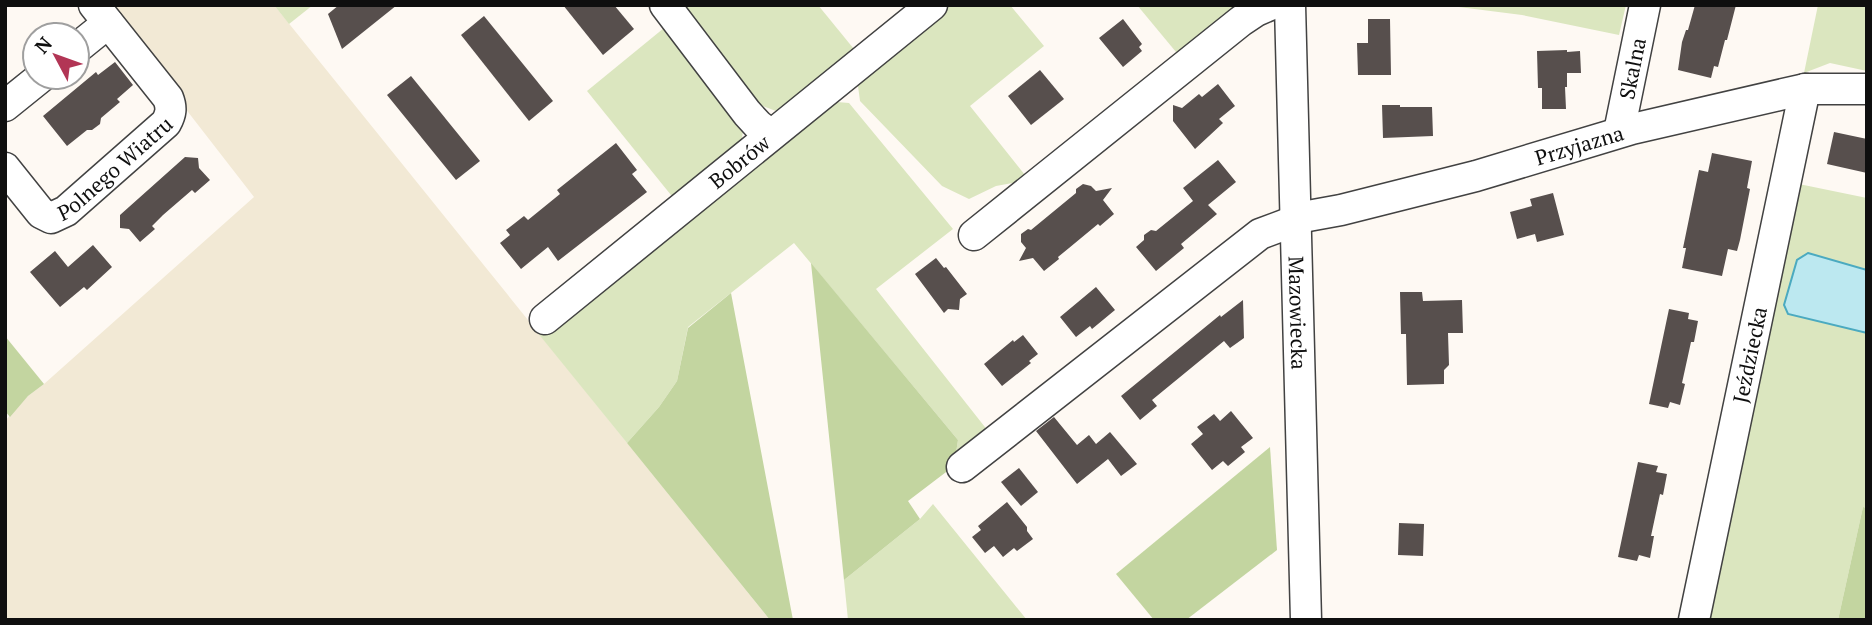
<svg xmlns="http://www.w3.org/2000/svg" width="1872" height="625" viewBox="0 0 1872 625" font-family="'PT Serif',serif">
  <rect width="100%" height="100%" fill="#fef9f3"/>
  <polygon fill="#f2e9d5" points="105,5 274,5 770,620 5,620 5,421 28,396 44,384 254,197"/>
  <g fill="#dbe6bf">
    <polygon points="274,5 313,5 289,24"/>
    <polygon points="683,5 818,5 858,54 790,109 776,111 760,105"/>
    <polygon points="948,5 1010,5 1044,46 970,106 1029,180 996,186 969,199 942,186 860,101 858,86 864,71"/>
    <polygon points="1137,5 1245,5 1181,58"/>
    <polygon points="1443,5 1626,5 1619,35 1522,15"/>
    <polygon points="1818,5 1867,5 1867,71 1830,63 1804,73"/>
    <polygon points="664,28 744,124 741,145 675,200 587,91"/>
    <polygon points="837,102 849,103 953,229 876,289 992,436 954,466 958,440 794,243 688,327 677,381 659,407 627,443 537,332 818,106"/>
    <polygon points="1794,183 1867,198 1867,508 1863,507 1838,620 1703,620"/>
    <polygon points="933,504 1027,620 848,620 844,580 920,519"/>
  </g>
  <g fill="#c3d5a0">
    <polygon points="811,263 958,440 954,466 908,501 920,519 844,580"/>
    <polygon points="731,293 793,620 770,620 627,443 659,407 677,381 688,328"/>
    <polygon points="5,336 44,384 28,396 10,417 5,411"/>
    <polygon points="1270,447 1277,550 1186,620 1154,620 1116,574"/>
    <polygon points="1863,507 1867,508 1867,620 1838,620"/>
  </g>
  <polygon fill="#bce8f0" stroke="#4baac0" stroke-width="2" points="1808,253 1867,270 1867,333 1788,314 1784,305 1797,260"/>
  <g fill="#574f4d">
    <polygon points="339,5 397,5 342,49 328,14"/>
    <polygon points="563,5 614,5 634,29 603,55"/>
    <polygon points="1695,5 1736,5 1727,40 1725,40 1718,67 1714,66 1711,78 1678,70 1682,42 1686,30 1688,30"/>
    <polygon points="484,16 553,101 529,121 461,35"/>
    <polygon points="1123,19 1142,44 1139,47 1142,51 1123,67 1099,38"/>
    <polygon points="1368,19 1390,19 1391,75 1358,75 1357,43 1368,43"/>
    <polygon points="1567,50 1567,52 1580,51 1581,73 1567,73 1567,87 1565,87 1566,109 1542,109 1542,88 1538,88 1537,51"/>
    <polygon points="115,62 133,85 117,99 120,102 101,118 100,124 92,130 87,130 67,146 43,116 96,72 98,75"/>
    <polygon points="1040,70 1064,99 1031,125 1008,96"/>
    <polygon points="411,76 480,161 456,180 387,95"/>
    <polygon points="1218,84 1235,106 1219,119 1223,123 1195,149 1173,121 1173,105 1182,108 1199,94 1202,97"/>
    <polygon points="1382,105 1400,105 1400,107 1432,107 1433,136 1383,138"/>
    <polygon points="1834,132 1867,139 1867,173 1827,164"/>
    <polygon points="616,143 637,170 632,174 647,192 558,261 548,247 521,269 500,243 510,235 506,230 524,216 528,220 560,194 557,190"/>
    <polygon points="1712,153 1752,161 1747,188 1750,189 1740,240 1737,251 1728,249 1722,276 1682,268 1686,248 1683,248 1699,170 1708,172"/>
    <polygon points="185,157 198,158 199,168 210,180 195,193 192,190 163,215 152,226 155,229 140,242 129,229 120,228 120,215"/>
    <polygon points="1218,160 1236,182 1208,205 1217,214 1181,244 1184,248 1156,271 1136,247 1144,240 1144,235 1151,230 1156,231 1193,201 1183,188"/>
    <polygon points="1083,184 1091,186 1096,191 1112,188 1103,200 1114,214 1100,226 1098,224 1069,248 1058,257 1059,259 1044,271 1033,258 1019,261 1026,248 1021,242 1021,234 1028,229 1031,230 1076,193 1076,189"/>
    <polygon points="1553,193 1564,235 1537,242 1535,234 1517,239 1510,212 1532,206 1530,199"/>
    <polygon points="93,245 112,267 87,290 84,287 60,307 30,272 55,251 68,267"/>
    <polygon points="936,258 944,268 946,267 967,294 960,299 959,310 948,309 944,313 915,274"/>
    <polygon points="1096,287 1115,310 1092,329 1090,326 1076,337 1060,317"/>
    <polygon points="1400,292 1422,292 1423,301 1462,300 1463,333 1448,333 1449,365 1444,370 1444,384 1407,385 1406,334 1401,334"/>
    <polygon points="1243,300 1244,338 1230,348 1224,341 1152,400 1157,406 1140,420 1121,396 1220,315 1221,317"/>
    <polygon points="1669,309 1689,313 1688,319 1698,321 1694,342 1691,342 1682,383 1685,384 1680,405 1670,402 1668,408 1649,404"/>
    <polygon points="1023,335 1038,354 1029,361 1031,363 1002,386 984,364 1013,340 1014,342"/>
    <polygon points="1231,411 1253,438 1241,447 1245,452 1228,466 1223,461 1212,470 1191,444 1203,434 1197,427 1214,414 1220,421"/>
    <polygon points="1054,417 1077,445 1089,435 1096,444 1110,432 1137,464 1121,476 1108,459 1077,484 1036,431"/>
    <polygon points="1638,462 1658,466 1656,472 1667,474 1663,495 1660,494 1651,536 1654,536 1650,558 1639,555 1637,561 1618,557"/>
    <polygon points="1019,468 1038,492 1021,506 1001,482"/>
    <polygon points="1007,502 1027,527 1027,531 1033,539 1017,551 1014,548 1003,557 994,546 985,553 972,537 981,530 978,526"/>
    <polygon points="1399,523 1424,524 1423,556 1398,555"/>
  </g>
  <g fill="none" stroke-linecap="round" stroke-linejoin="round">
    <g stroke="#424242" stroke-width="33">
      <g id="minor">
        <polyline points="665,5 747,113 758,125 771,135"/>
        <path id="s1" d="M1290 5 1306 620"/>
        <polyline points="77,48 108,23"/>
        <polyline points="5,106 41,77"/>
        <path id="s2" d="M1619 132 1645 5"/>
        <path id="s3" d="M5 168 41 213 51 218 66 211 166 123C171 114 172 108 168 98L94 5"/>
        <polyline points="974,235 1241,21 1256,11 1270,5"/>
        <path id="s4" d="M545 319 932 5"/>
        <path id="s5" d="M962 467 1260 234 1308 216 1341 210 1476 176 1632 129 1805 89H1867"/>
        <path id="s6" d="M1694 620 1805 89"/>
      </g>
    </g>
    <use href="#minor" stroke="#fff" stroke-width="30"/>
  </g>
  <g text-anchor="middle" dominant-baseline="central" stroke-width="7" stroke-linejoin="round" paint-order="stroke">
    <g font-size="21" fill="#0f0f0f" stroke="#fff">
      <text stroke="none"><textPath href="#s2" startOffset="65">Skalna</textPath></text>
      <text stroke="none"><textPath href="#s5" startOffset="710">Przyjazna</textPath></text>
      <text stroke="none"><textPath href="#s4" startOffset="250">Bobrów</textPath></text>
      <text stroke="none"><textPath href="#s3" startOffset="150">Polnego Wiatru</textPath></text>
      <text stroke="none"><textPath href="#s1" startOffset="308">Mazowiecka</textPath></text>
      <text stroke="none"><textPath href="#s6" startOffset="271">Jeździecka</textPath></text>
    </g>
  </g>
  <rect width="1872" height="625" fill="none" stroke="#0f0f0f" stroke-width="14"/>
  <g transform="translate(56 56) rotate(311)"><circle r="33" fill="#ffffff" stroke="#9f9f9f" stroke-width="2"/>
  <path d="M0-5L12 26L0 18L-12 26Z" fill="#b23555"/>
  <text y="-10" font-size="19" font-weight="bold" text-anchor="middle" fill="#0f0f0f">N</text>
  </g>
</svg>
